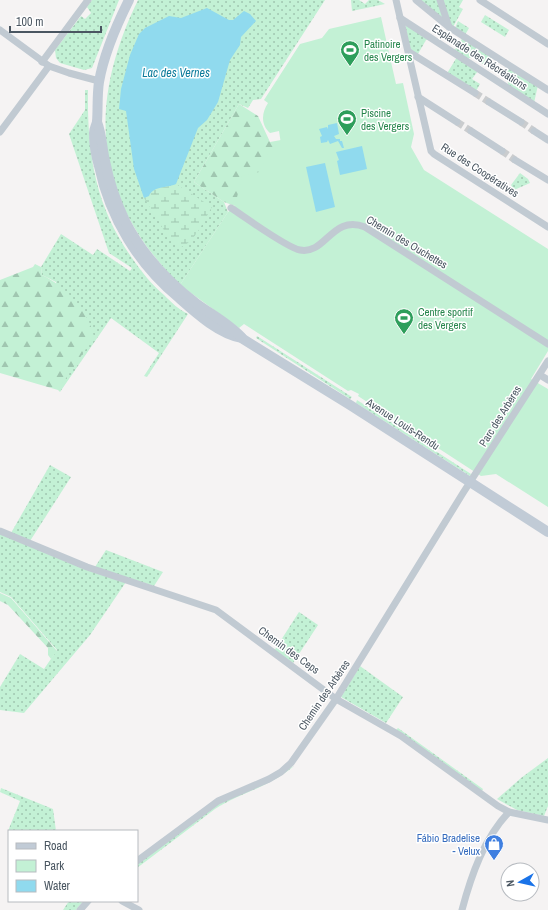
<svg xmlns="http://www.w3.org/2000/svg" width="548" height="910" viewBox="0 0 548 910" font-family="'Archivo Narrow',sans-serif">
  <defs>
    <pattern id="green-dots" width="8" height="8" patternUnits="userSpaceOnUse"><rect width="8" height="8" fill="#c3f1d5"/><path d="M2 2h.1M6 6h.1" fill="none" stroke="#a0c6b0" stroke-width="1.8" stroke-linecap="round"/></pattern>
    <pattern id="forest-firs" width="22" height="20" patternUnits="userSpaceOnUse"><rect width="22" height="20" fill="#c3f1d5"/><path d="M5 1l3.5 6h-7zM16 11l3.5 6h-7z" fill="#a0c6b0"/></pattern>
    <pattern id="wetland-marsh" width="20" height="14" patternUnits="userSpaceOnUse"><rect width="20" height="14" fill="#c3f1d5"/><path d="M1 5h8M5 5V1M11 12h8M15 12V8" fill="none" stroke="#a0c6b0"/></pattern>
  </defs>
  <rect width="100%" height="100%" fill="#f5f3f3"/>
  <g fill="url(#green-dots)">
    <polygon points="92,0 119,0 92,68 84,70 60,63 56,58 55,50 81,16 85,19 91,13 87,7"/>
    <path d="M138 0H325L261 99 253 100 248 108 239 104 194 182 224 202 228 212 180 285C94 199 86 107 138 0Z"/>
    <polygon points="351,0 359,0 365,4 369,0 378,0 385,4 352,11"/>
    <polygon points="418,0 463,0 459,7 463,9 453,27"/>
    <polygon points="485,15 509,30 505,37 481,22"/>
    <polygon points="458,21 469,28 465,35 455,28"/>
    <polygon points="405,24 429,39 426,40 418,54 411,52"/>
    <polygon points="463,37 492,56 489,68 472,57 467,59 454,51"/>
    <polygon points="457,57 478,71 472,79 480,84 476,91 446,75"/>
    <polygon points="510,67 538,85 534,103 509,87 507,79 504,77"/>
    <path d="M85 90H88C87 153 95 206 132 258 142 272 151 284 164 295 171 302 179 310 188 314L147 377 144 376 159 353 111 318 60 392 58 390 56 282 42 275 41 267 61 234 93 255 97 249 130 271 132 268 109 253 69 134 85 110Z"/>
    <polygon points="520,173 528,179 530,183 514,190 511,185"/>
    <polygon points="257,336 352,397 350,399 256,338"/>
    <polygon points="357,400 471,474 470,476 356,403"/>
    <polygon points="50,465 71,477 30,541 11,533"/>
    <polygon points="0,533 126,582 90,635 24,713 0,710 0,687 20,654 44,669 57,650 11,597 0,592"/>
    <polygon points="106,550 163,572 154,586 95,567"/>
    <polygon points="299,612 318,625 293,663 274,651"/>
    <polygon points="360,666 403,697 386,723 341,697"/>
    <polygon points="398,728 483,789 482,791 396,730"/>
    <polygon points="548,758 548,806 544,816 517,810 497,799 521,778"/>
    <path d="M294 766C268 788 242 792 215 809L137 868V863L215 806Z"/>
    <polygon points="1,788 53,809 56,831 8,831 20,801 0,792"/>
    <polygon points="69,901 83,901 76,910 63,910"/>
  </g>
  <g fill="url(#forest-firs)">
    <polygon points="239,104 258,116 270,142 281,140 282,145 235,206 224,202 194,182"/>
    <path d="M35 264 41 267 42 275C65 286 89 311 94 337L58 390 0 373V280L33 267Z"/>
    <polygon points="0,593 11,598 57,651 51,659 48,655 48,648 8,605 0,601"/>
  </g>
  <path fill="url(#wetland-marsh)" d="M176 184 212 207C204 220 195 243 179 248L172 243 144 198 149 196C153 186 167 188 176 184Z"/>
  <path fill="#c3f1d5" d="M381 17 396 84 403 83 414 134 411 147 424 170 548 249V351L531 379 548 389V507L496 474 481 476 358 396 359 394 351 390 348 391 244 324 239 328 180 285 228 212 235 206 242 176 259 172 270 148 281 144 279 131 270 133C260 124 262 112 268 103L264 100 300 44 322 38 329 29Z"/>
  <g fill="#90daee">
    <path d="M207 8 229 20H233L244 11 250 14 256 21 241 37 240 45 230 60 218 102 207 120 198 128 176 184C167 188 153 186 149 196L144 198 134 169 126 111 119 109 121 89 130 55 139 34 145 28 169 16 181 18Z"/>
    <polygon points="337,123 339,134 334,136 336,139 340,139 340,141 342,141 344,148 342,148 338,141 330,144 328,140 327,142 321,143 320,137 322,136 319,129 327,127 328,129 328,125"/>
    <polygon points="362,146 367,169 340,175 337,161 339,160 336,152"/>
    <polygon points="325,163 335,207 316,212 306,167"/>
  </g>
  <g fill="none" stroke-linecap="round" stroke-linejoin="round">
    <g stroke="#caccce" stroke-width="7" stroke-dasharray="7 3.5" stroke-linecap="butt">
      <polyline points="475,93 489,102"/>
      <polyline points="457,122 471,131"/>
      <polyline points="521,122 534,131"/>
      <polyline points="502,151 515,160"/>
    </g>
    <g stroke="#c1cad2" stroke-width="7">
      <polyline points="396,0 431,151 434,154 548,227"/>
      <polyline points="416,0 449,27 548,90"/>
      <polyline points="440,0 449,27"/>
      <polyline points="480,0 548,44"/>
      <polyline points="400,18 548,114"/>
      <polyline points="0,30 49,66 69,73 99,81"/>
      <polyline points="409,52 475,93"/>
      <polyline points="42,62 88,0"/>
      <polyline points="418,97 457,122"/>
      <polyline points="489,102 521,122"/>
      <polyline points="471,131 502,151"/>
      <polyline points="534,131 548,140"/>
      <polyline points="0,132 49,66"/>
      <polyline points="515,160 548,180"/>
      <path d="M231 208C245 217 287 248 300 250 326 255 332 214 365 227L548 344"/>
      <polyline points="540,375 548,380"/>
      <polyline points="0,531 87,567 216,610 336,699 401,736 498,806 509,812 548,820"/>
      <polyline points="137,861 218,801 269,779 281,772 291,763 336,699 463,493 548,361"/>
      <polyline points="122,901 139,910"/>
      <polyline points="80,910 88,901"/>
      <path d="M462 910C471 876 484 838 509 812"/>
    </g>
    <g stroke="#c1cbd6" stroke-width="10">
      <path d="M129 0C116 26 104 53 99 82 97 95 98 109 97 122 96 126 94 129 94 133 94 144 96 156 99 166 110 218 138 264 179 298 197 314 219 334 242 338"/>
      <path d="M97 122C102 135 102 148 105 161 109 182 116 202 125 221 142 254 168 282 197 304 212 315 230 324 243 339L350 405 548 532"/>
    </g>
  </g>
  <defs>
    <g id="stadium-pin" transform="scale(1)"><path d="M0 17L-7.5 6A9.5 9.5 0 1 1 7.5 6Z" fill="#2e9e5b" stroke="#fff"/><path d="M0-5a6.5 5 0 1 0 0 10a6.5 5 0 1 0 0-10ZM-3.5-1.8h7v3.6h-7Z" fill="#fff"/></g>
    <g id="shop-pin" transform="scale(1)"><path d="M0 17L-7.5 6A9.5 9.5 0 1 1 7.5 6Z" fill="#3f7fe0" stroke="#fff"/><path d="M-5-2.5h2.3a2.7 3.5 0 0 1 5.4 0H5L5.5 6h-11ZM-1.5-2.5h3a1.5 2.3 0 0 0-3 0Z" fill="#fff"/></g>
  </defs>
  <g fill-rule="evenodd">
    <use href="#stadium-pin" x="350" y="50"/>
    <use href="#stadium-pin" x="347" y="119"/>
    <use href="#stadium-pin" x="404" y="318"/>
    <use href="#shop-pin" x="494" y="844"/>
  </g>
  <g text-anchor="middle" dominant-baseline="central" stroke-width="3" stroke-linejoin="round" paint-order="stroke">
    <g font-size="11" fill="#27864d" stroke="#fff" text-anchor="start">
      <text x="364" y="44">Patinoire<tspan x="364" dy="13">des Vergers</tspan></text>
      <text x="361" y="113">Piscine<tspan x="361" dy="13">des Vergers</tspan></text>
      <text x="418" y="312">Centre sportif<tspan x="418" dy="13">des Vergers</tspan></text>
    </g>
    <g font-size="11" fill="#4a5661" stroke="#fff">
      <text transform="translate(480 57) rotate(33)">Esplanade des Récréations</text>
      <text transform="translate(480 170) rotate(33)">Rue des Coopératives</text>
      <text transform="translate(407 242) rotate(31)">Chemin des Ouchettes</text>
      <text transform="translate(500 416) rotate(-58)">Parc des Arbères</text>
      <text transform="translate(403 424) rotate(33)">Avenue Louis-Rendu</text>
      <text transform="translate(289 650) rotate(36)">Chemin des Ceps</text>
      <text transform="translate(324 695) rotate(-56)">Chemin des Arbères</text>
    </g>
    <g font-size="11" fill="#366cbe" stroke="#fff" text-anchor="end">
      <text x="480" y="838">Fábio Bradelise<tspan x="480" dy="13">- Velux</tspan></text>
    </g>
    <g font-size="12" font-style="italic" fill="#0c7c9b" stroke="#fff">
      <text x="176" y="73">Lac des Vernes</text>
    </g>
  </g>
  <rect x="8" y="830" width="130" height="72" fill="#ffffff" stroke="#b7bbc0"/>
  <rect x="16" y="843" width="20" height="6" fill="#c1cbd6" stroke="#b7bbc0"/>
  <text x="44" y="850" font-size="12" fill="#4a5661">Road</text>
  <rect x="16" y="860" width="20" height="12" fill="#c3f1d5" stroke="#b7bbc0"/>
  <text x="44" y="870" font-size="12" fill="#4a5661">Park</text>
  <rect x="16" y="880" width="20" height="12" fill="#90daee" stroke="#b7bbc0"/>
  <text x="44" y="890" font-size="12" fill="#4a5661">Water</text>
  <g transform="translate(520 882) rotate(262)"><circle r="19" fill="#ffffff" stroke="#b7bbc0"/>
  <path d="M0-3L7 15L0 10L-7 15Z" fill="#1a73e8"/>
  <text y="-6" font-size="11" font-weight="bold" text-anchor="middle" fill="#4a5661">N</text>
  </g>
  <path d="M10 26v6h91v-6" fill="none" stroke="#4a5661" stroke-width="2"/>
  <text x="16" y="26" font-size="12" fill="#4a5661" stroke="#ffffff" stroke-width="3" paint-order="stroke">100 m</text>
</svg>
